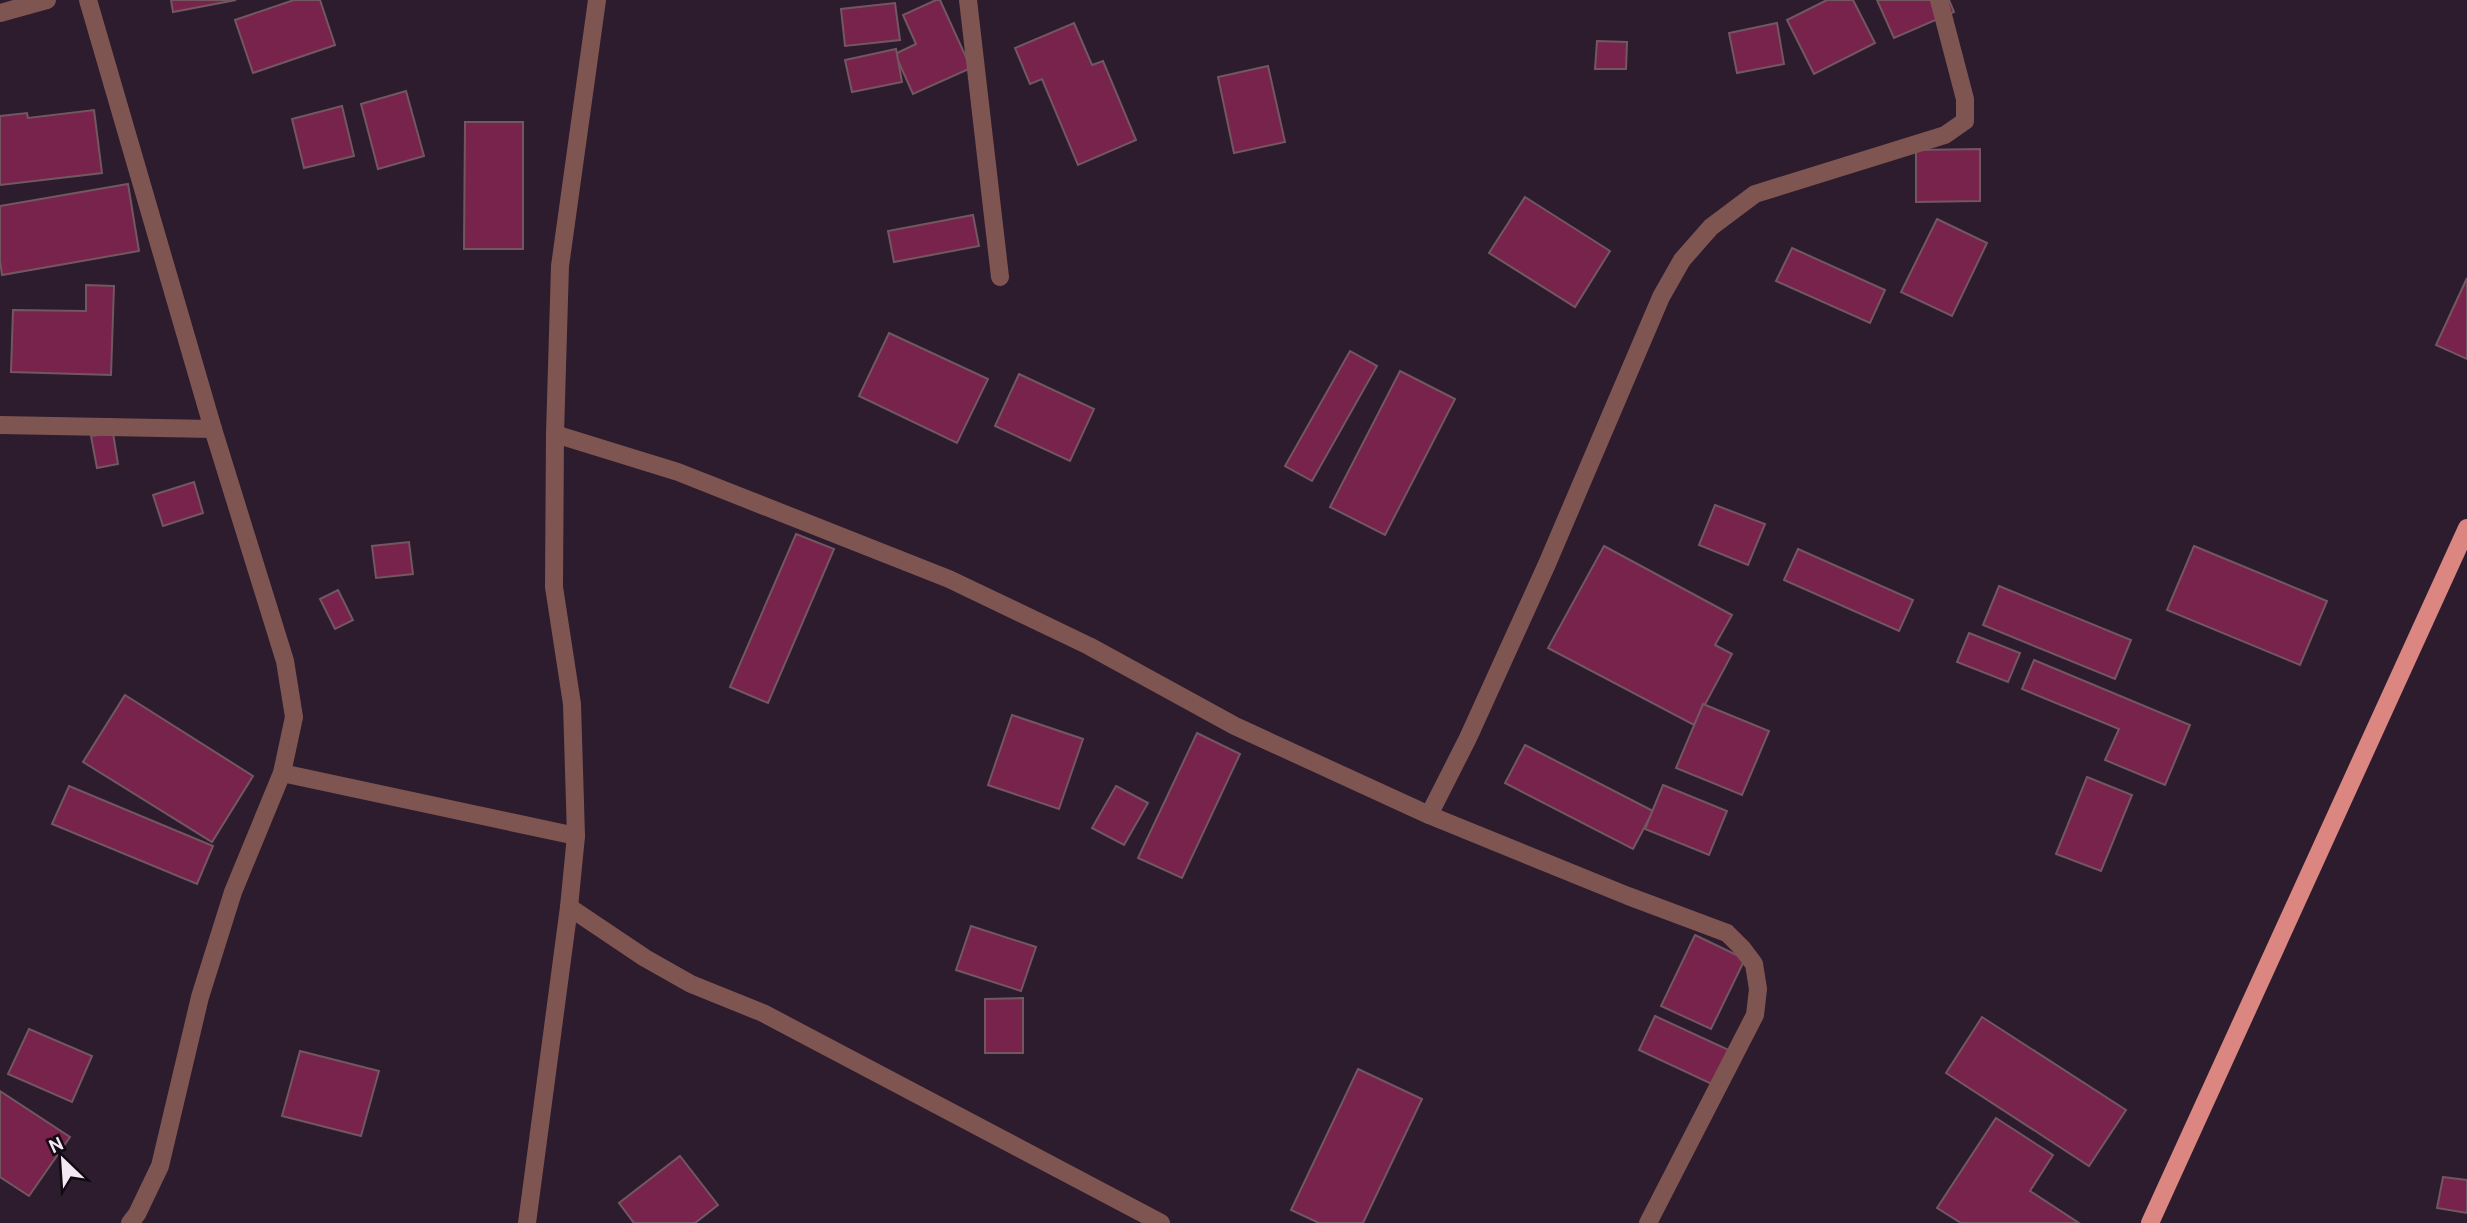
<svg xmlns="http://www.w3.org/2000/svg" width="2467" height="1223" viewBox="0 0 2467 1223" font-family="Cabin,sans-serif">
  <rect width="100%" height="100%" fill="#2c1c2d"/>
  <g fill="#78234c" stroke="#725761" stroke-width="2">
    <polygon points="171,0 236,0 173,12"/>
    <polygon points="294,0 320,0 335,45 253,73 235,20"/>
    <polygon points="936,0 940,0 971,68 913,94 895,54 916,44 903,15"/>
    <polygon points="1827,0 1853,0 1875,43 1814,74 1787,20"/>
    <polygon points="1877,0 1949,0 1954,12 1894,38"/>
    <polygon points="895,3 900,40 845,46 841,9"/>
    <polygon points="1074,23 1092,65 1103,61 1136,140 1078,165 1042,79 1030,84 1015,48"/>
    <polygon points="1777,23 1784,64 1737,73 1729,33"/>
    <polygon points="1597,41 1627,42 1626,69 1595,69"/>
    <polygon points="896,49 902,82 852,92 845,60"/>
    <polygon points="1268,66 1285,142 1234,153 1218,77"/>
    <polygon points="406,91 424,156 378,169 361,104"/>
    <polygon points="342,106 354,156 304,168 292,119"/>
    <polygon points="94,110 102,173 0,185 0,116 27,113 28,118"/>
    <polygon points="465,122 523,122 523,249 464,249"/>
    <polygon points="1980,149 1980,201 1916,202 1916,150"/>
    <polygon points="128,184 139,251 2,275 0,261 0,206"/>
    <polygon points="1525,197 1610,251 1575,307 1489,253"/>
    <polygon points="973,215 979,246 894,262 888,231"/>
    <polygon points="1937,219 1987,243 1952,316 1901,292"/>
    <polygon points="1792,248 1885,290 1870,323 1776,281"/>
    <polygon points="2467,278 2467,359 2436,345"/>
    <polygon points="86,285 114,286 111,375 11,372 13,310 86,311"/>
    <polygon points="889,333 988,379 957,443 859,396"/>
    <polygon points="1350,351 1377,366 1312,481 1285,466"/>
    <polygon points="1400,371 1455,399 1385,535 1330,507"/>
    <polygon points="1019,374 1094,409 1070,461 995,426"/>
    <polygon points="113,433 118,464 97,468 91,436"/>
    <polygon points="194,482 203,513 163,526 153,495"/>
    <polygon points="1715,505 1765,524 1748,565 1699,545"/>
    <polygon points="796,534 834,549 768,703 730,687"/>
    <polygon points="409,542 413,574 376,578 372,546"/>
    <polygon points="1604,546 1732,615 1715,645 1732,654 1694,725 1548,648"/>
    <polygon points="2194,546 2327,601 2300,665 2167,610"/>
    <polygon points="1798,549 1913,600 1899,631 1784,580"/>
    <polygon points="1999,586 2131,640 2115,679 1983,625"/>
    <polygon points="338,590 353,620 335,629 320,599"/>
    <polygon points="1969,633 2020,653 2008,682 1957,662"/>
    <polygon points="2034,660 2190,725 2165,785 2105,760 2119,729 2022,689"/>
    <polygon points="125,695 253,776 212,842 83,762"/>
    <polygon points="1703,704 1769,731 1742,795 1676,768"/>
    <polygon points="1012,715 1083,739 1059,809 988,785"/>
    <polygon points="1197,733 1240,754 1182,878 1138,858"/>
    <polygon points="1525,745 1653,811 1633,849 1505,783"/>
    <polygon points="2087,777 2132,795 2101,871 2056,854"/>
    <polygon points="1663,785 1727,811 1709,855 1645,829"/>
    <polygon points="69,786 213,846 197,884 52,824"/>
    <polygon points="1116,786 1148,803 1124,845 1092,828"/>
    <polygon points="971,926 1036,947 1021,991 956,970"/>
    <polygon points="1695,935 1745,959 1711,1029 1661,1006"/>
    <polygon points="1023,998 1023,1053 985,1053 985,999"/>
    <polygon points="1655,1016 1733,1052 1716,1086 1639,1050"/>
    <polygon points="1982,1017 2126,1110 2089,1166 1946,1073"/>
    <polygon points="29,1029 92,1056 72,1102 8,1074"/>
    <polygon points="300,1051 379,1071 361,1136 282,1116"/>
    <polygon points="1358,1069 1422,1099 1363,1223 1319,1223 1291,1210"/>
    <polygon points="0,1091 70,1137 29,1196 0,1177"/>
    <polygon points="1996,1118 2053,1155 2030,1191 2079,1223 1961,1223 1937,1208"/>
    <polygon points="680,1156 718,1205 695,1223 634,1223 619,1203"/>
    <polygon points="2443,1177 2467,1180 2467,1213 2437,1208"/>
  </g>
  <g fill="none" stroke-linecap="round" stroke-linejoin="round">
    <g stroke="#7f5552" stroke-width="18">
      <polyline points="88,0 213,429 285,661 294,717 282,773 233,892 200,997 160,1166 137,1214 130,1223"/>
      <polyline points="968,0 1000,277"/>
      <polyline points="0,13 47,0"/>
      <polyline points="0,425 213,429"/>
      <polyline points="555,434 678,472 949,579 1089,646 1235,726 1429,815 1628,896 1727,933 1742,948 1754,964 1758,989 1755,1015 1648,1223"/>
      <polyline points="282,773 576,836"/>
      <polyline points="1429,815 1468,738 1547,564 1661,297 1682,260 1711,227 1755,194 1945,135 1965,121 1965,99 1939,0"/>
      <polyline points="569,907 645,958 691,984 763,1013 1161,1223"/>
      <polyline points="527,1223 569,907 576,836 572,704 554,587 555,434 560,266 597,0"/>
    </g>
    <polyline stroke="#db8680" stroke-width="18" points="2150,1223 2467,528"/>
  </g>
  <g transform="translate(63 1160) rotate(335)" stroke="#100911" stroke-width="5" paint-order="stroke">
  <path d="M0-5L12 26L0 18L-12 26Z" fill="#f2e7f2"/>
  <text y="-10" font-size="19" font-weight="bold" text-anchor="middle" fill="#f2e7f2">N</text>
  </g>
</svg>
